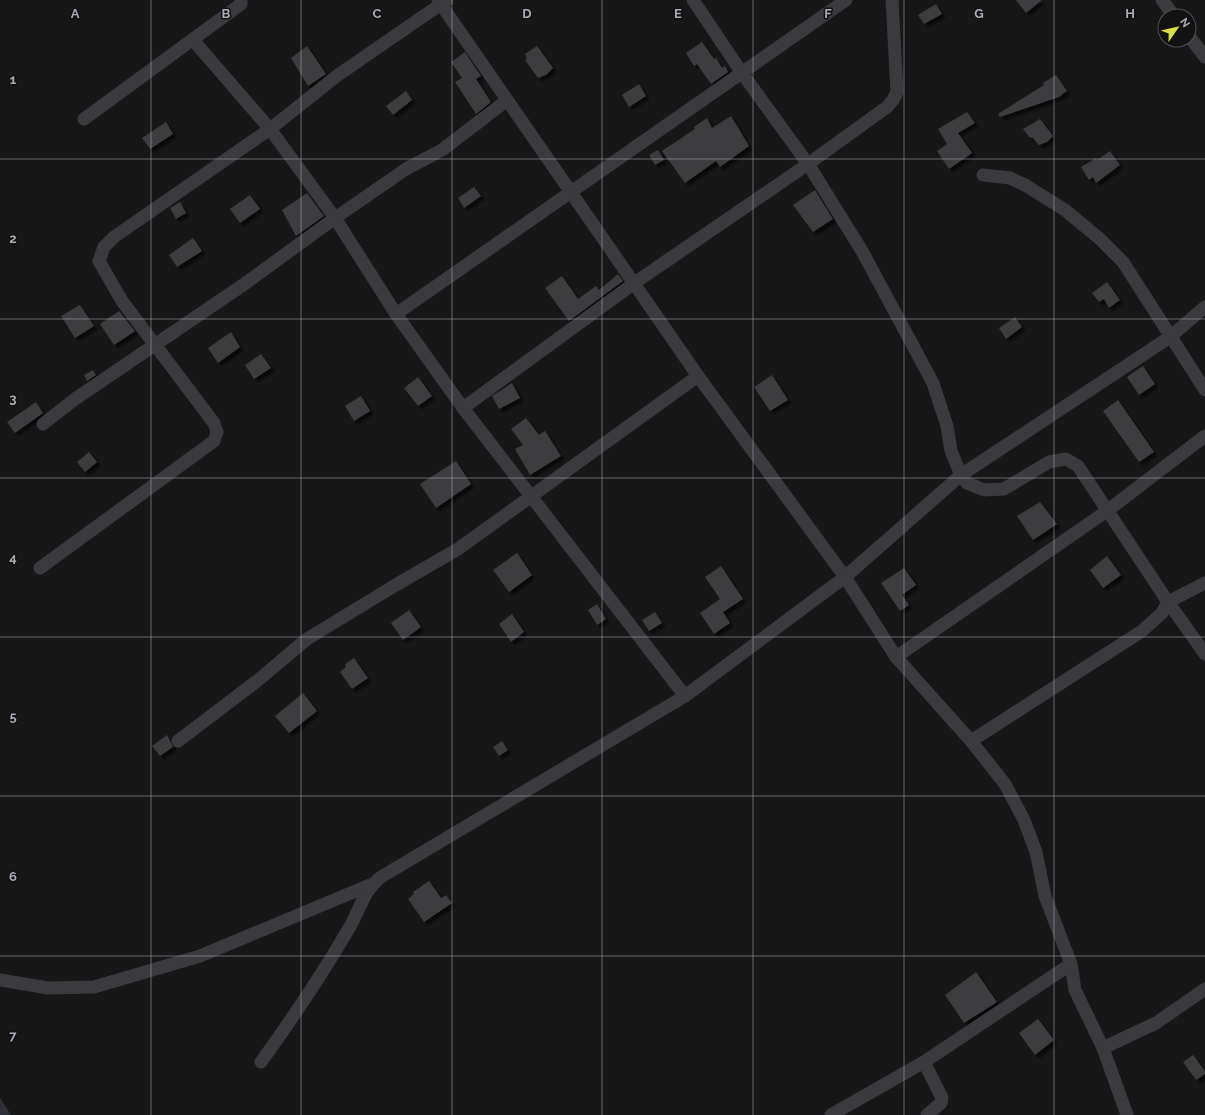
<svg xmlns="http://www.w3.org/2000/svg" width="1205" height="1115" viewBox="0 0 1205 1115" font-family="Raleway,sans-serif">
  <defs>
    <filter id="shadow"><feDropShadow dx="3.5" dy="3.5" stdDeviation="1" flood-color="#0009"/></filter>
  </defs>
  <rect width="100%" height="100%" fill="#171718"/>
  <polygon fill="#2e303b" points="0,1098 11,1115 0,1115"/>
  <g fill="#3d3c3f" filter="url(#shadow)">
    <polygon points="1016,0 1042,0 1026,13"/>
    <polygon points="936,4 942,14 924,24 918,15"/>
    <polygon points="702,42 714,59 716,58 722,68 725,66 728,72 711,84 697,64 694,66 686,53"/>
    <polygon points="307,46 326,74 308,86 291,58"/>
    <polygon points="537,46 553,68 546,75 538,78 525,60 527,59 525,54"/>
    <polygon points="465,52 481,76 476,79 491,102 476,114 455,82 462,78 451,62"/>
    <polygon points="1056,75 1067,91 1059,97 1000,117 998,114 1044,85 1043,83"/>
    <polygon points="639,84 646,96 629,107 622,95"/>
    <polygon points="406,91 412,100 393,115 386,106"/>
    <polygon points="967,112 975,123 958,133 972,153 949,169 937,151 947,144 938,129"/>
    <polygon points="731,116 749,146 720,167 716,161 685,183 662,151 695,129 694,127 707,118 712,128"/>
    <polygon points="1040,119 1053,136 1047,142 1039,145 1032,137 1030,138 1023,129"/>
    <polygon points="166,122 173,134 150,149 142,138"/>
    <polygon points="658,150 664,160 655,165 649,155"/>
    <polygon points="1110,151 1120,165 1096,183 1093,177 1089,180 1081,167 1096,158 1097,160"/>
    <polygon points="474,187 481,196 464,208 458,198"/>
    <polygon points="815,190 833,219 813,232 793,205"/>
    <polygon points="307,193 324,216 296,236 282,210"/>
    <polygon points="250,195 260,209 240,223 230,209"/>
    <polygon points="180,202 186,213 176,219 170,208"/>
    <polygon points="193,238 202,251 177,267 169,255"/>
    <polygon points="618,274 623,281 569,321 545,288 562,276 578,299 596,286 599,290"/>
    <polygon points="1107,282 1120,300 1109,308 1104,299 1099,302 1092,293"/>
    <polygon points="80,305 94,326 75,338 61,316"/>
    <polygon points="119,311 135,331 114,345 100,324"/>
    <polygon points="1015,317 1022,327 1006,339 999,328"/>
    <polygon points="231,332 240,347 218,363 208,348"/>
    <polygon points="261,354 271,368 254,379 245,365"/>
    <polygon points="1143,366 1155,384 1139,395 1127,377"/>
    <polygon points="93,370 96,375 87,381 84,375"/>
    <polygon points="772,375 788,400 770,411 754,387"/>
    <polygon points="418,377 432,396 418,406 404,388"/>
    <polygon points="512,383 520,398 499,409 492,396"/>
    <polygon points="361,396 370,411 354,421 345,406"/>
    <polygon points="1118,400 1154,452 1139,462 1103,411"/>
    <polygon points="36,402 43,413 15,433 7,422"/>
    <polygon points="526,418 539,435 545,431 561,456 530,475 515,449 523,445 511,429"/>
    <polygon points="89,452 97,462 85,472 77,462"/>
    <polygon points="456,461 471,484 436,508 420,484"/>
    <polygon points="1040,502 1057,524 1033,540 1017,516"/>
    <polygon points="517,553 532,575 509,592 493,570"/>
    <polygon points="1107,556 1121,575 1103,588 1090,570"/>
    <polygon points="721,566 743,599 723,612 730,623 714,634 700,613 720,599 705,577"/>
    <polygon points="904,568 916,585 902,595 909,605 900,611 881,583"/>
    <polygon points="597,604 606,619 597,625 588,610"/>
    <polygon points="409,610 421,627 403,640 391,623"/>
    <polygon points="655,612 662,623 649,631 642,620"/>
    <polygon points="512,614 524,632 511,642 499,624"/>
    <polygon points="354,658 368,678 352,689 340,672 346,667 345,664"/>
    <polygon points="303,693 317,711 289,733 275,716"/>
    <polygon points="167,735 173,747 160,756 152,746"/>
    <polygon points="502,741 508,750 499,756 493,747"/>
    <polygon points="429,881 441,898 446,895 452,903 424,922 408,899 414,894 413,892"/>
    <polygon points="976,972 997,1002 964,1023 945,995"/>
    <polygon points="1038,1019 1054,1040 1035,1055 1019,1033"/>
    <polygon points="1193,1055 1205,1071 1205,1074 1196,1080 1183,1062"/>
  </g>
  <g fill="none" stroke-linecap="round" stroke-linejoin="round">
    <g stroke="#3b3a3f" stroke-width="13">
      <polyline points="438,0 698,376 845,577 896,657 971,741 1005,784 1024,820 1036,852 1045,896 1071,964 1075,990 1103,1048 1127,1115"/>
      <polyline points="693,0 742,73 808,164 862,251 933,383 947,426 951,451 961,475 967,483 984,490 1004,489 1049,462 1066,459 1078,466 1168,602 1205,583"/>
      <polyline points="1162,0 1174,16"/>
      <polyline points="1189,36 1205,57"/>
      <polyline points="193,40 270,129 335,218 396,314 463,408 685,696"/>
      <polyline points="84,119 241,4 241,0"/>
      <polyline points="983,175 1010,178 1025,185 1065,210 1100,239 1123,262 1205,390"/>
      <polyline points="396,314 846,0"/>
      <polyline points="463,408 633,284 808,164 887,107 893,100 897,92 892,0"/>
      <polyline points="43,424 75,399 243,285 335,218 406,169 442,150 506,101"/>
      <polyline points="40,568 214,441 217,432 214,423 122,301 99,261 104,247 114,237 270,129 338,75 447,0"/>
      <polyline points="896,657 1107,511 1205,436"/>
      <polyline points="178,741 257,681 307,639 394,586 458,549 698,376"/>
      <polyline points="971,741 1142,631 1162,613 1168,602 1205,654"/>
      <polyline points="0,980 48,988 94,987 200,956 370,885"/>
      <polyline points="1103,1048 1156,1023 1205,989"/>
      <path d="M261 1062C292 1019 321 976 348 930 360 911 362 892 381 877L685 696 845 577 961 475 1170 337 1205 307"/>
      <polyline points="924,1062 942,1098 941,1103 927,1115"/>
      <polyline points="831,1115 924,1062 1071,964"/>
    </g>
  </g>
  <path fill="none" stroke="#abaab7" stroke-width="1" stroke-opacity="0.55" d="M151 0V1115M301 0V1115M452 0V1115M602 0V1115M753 0V1115M904 0V1115M1054 0V1115M0 159H1205M0 319H1205M0 478H1205M0 637H1205M0 796H1205M0 956H1205"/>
  <g font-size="13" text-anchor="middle" font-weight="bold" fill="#abaab7" stroke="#121213" stroke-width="3" stroke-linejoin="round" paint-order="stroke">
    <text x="75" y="18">A</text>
    <text x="226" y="18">B</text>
    <text x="377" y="18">C</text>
    <text x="527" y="18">D</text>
    <text x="678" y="18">E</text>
    <text x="828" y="18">F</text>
    <text x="979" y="18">G</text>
    <text x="1130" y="18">H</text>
    <text x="13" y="84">1</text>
    <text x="13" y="243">2</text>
    <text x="13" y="403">3</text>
    <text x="13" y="562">4</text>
    <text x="13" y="721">5</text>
    <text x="13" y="881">6</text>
    <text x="13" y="1040">7</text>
  </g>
  <g transform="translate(1177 28) rotate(56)"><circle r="19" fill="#121213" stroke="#4f4f55"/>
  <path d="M0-3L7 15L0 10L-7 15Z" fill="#d7de49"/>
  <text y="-6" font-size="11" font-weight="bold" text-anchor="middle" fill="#abaab7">N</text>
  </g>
</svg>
